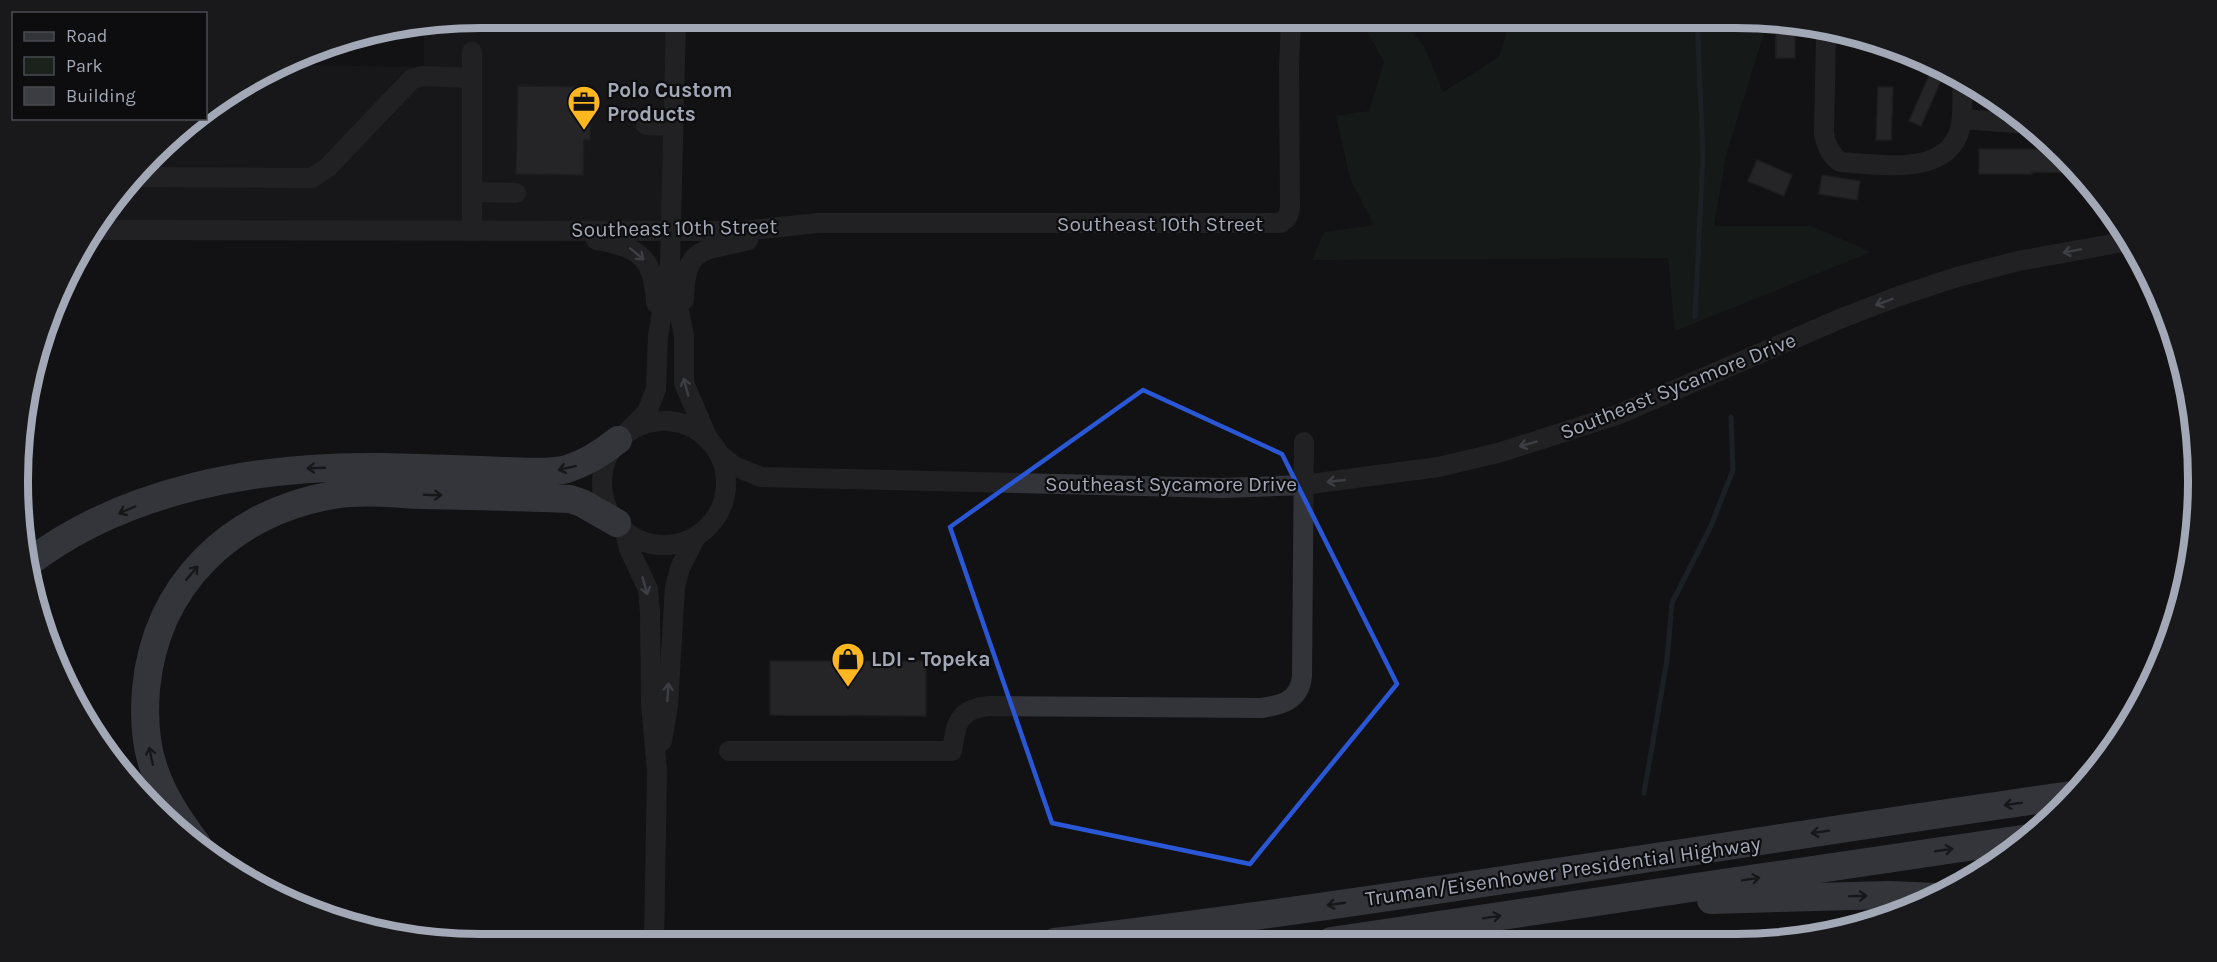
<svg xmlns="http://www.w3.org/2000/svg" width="2217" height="962" viewBox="0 0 2217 962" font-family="Karla,sans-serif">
  <rect width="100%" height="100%" fill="#121214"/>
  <polygon fill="#1e1e21" points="456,22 675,29 670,231 97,230 176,133 196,119 206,118 206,112 250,80 291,61 291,65 424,67 424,27"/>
  <polygon fill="#1a221b" points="1380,18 1398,18 1424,46 1443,92 1499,57 1511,18 1736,18 1761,22 1764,33 1726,155 1714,226 1811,226 1871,252 1675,331 1668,258 1312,260 1324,232 1374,225 1350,178 1336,116 1369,111 1384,62 1362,22"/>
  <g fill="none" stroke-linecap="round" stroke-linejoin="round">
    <g stroke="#273139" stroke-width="5">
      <polyline points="1695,317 1703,155 1697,18"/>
      <polyline points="1644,793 1667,660 1672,603 1711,526 1733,470 1731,417"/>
    </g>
  </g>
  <g fill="#3c3d42" stroke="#2c2c30" stroke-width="1.5">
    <polygon points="1776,25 1795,28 1795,58 1776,58"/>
    <polygon points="1931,71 1943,76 1921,126 1909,121"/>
    <polygon points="518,86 586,87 585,123 590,124 590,140 584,139 583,175 516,174"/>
    <polygon points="1878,87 1893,87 1891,140 1876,140"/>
    <polygon points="1979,149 2057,149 2079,173 2032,172 2032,174 1979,174"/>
    <polygon points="1757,160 1792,175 1784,196 1748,181"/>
    <polygon points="1822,175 1860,181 1857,200 1819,194"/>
    <polygon points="770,661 926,661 926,716 770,715"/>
  </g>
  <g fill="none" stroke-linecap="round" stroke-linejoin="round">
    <g stroke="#333439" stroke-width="20">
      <path d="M1826 33 1824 134C1827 147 1830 154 1840 162 1877 164 1947 178 1960 129 1964 113 1962 94 1962 78"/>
      <polyline points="1962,119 2029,124"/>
      <polyline points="646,125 673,126"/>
      <polyline points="140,177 312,178 328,167 412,79 422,76 472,78"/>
      <polyline points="472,192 516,193"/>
      <polyline points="96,230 742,231 818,223 1280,223 1287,218 1290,209 1289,67 1291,18"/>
      <polyline points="472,231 472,52"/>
      <path d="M596 240C639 247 654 257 656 303"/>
      <polyline points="672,276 684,336 684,383 708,439"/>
      <path d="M684 300C685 244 703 252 748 240"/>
      <circle cx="664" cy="483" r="62"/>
      <polyline points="626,433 647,412 656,389 658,336 670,264 676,18"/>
      <polyline points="719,454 734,466 761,477 1223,488 1303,485 1438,467 1498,453 1617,415 1842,318 1899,296 1957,277 2018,261 2129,241"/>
      <polyline points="625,531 629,549 648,589 650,613 651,703 657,771 654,943"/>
      <polyline points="662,741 668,705 675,587 680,568 696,536"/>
      <path d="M729 751H952C956 723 958 709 989 706L1262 708C1282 705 1300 700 1302 676L1304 442"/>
    </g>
    <g stroke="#5e616b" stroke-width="28">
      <path d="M27 564C124 489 256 466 376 467 418 468 461 469 503 471 523 471 548 474 567 469 586 463 602 453 618 440"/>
      <path d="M197 844C179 820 162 795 153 766 145 742 144 714 146 689 156 584 231 513 333 495 362 490 395 494 424 495 473 496 521 497 570 499L582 503 617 523"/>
      <polyline points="1711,900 1889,895 1937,897"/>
      <polyline points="1331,941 2029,838"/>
      <path d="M1055 942C1394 901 1732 843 2071 795"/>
    </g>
  </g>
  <defs><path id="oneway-shaft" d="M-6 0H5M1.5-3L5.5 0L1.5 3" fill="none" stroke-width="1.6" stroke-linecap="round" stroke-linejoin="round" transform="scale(1.5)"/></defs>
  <g stroke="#70747e">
    <use href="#oneway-shaft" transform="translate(2072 251) rotate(169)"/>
    <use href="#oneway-shaft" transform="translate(637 254) rotate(40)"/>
    <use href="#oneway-shaft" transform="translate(1884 302) rotate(159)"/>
    <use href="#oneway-shaft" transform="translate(686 387) rotate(-105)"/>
    <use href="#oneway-shaft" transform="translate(1528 444) rotate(164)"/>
    <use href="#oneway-shaft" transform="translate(1336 481) rotate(174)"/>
    <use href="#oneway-shaft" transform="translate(645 586) rotate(74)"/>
    <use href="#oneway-shaft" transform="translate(668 692) rotate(-86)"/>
  </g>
  <g stroke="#1d1e21">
    <use href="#oneway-shaft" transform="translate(316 468) rotate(178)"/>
    <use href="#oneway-shaft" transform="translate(567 468) rotate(167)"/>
    <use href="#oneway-shaft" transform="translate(433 495) rotate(2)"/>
    <use href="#oneway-shaft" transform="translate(127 510) rotate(157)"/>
    <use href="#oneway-shaft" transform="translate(192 573) rotate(-50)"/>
    <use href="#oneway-shaft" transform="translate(151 756) rotate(-102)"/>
    <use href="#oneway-shaft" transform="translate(2013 804) rotate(172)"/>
    <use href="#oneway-shaft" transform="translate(1820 832) rotate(172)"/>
    <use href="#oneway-shaft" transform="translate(1944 850) rotate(-8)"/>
    <use href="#oneway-shaft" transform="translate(1751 879) rotate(-9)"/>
    <use href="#oneway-shaft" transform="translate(1858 896) rotate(-2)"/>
    <use href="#oneway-shaft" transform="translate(1336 904) rotate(172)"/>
    <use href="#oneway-shaft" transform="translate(1492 917) rotate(-9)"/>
  </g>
  <path d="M0 0H2217V962H0ZM1143 390 1282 454 1397 684 1250 864 1052 823 950 527Z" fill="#121214" fill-opacity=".55" fill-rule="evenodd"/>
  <path fill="none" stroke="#2a57d5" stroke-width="4.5" stroke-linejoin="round" d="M1143 390 1282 454 1397 684 1250 864 1052 823 950 527Z"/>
  <defs>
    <g id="office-pin" transform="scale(1.725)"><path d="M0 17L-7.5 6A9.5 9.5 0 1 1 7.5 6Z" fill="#ffb71f" stroke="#0d0d0f"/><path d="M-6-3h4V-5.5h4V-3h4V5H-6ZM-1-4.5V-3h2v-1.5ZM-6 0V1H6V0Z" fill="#111"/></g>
    <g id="shop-pin" transform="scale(1.725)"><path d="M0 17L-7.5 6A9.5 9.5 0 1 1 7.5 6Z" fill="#ffb71f" stroke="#0d0d0f"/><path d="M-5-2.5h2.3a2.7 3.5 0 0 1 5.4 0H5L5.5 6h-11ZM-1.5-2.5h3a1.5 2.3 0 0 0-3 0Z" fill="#111"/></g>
  </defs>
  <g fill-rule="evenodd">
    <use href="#office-pin" x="584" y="102"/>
    <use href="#shop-pin" x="848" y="659"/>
  </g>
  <g text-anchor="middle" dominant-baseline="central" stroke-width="4.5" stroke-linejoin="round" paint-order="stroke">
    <g font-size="21" font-weight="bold" fill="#a2a8b6" stroke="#0d0d0f" text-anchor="start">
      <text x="607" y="90">Polo Custom<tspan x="607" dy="24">Products</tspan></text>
      <text x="871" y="659">LDI - Topeka</text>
    </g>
    <g font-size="21" fill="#a2a8b6" stroke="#0d0d0f">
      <text x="1160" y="224">Southeast 10th Street</text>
      <text transform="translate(674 228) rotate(-1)">Southeast 10th Street</text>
      <text transform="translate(1678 386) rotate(-22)">Southeast Sycamore Drive</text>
      <text x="1171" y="484">Southeast Sycamore Drive</text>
      <text transform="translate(1563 871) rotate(-8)">Truman/Eisenhower Presidential Highway</text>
    </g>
  </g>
  <path d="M0 0H2217V962H0ZM480 28H1736A452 452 0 0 1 2188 480V482A452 452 0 0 1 1736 934H480A452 452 0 0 1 28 482V480A452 452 0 0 1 480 28Z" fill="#19191c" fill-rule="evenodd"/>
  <path fill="none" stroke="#a2a8b6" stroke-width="8" d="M480 28H1736A452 452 0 0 1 2188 480V482A452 452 0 0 1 1736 934H480A452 452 0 0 1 28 482V480A452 452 0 0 1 480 28Z"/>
  <rect x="12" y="12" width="195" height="108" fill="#0d0d0f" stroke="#494b52" stroke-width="1.5"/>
  <rect x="24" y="32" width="30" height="9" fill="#333439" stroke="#494b52" stroke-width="1.5"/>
  <text x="66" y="42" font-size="18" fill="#a2a8b6">Road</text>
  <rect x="24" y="57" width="30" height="18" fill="#1a221b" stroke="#494b52" stroke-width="1.5"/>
  <text x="66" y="72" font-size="18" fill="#a2a8b6">Park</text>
  <rect x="24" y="87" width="30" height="18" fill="#3c3d42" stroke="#494b52" stroke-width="1.5"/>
  <text x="66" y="102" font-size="18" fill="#a2a8b6">Building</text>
</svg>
